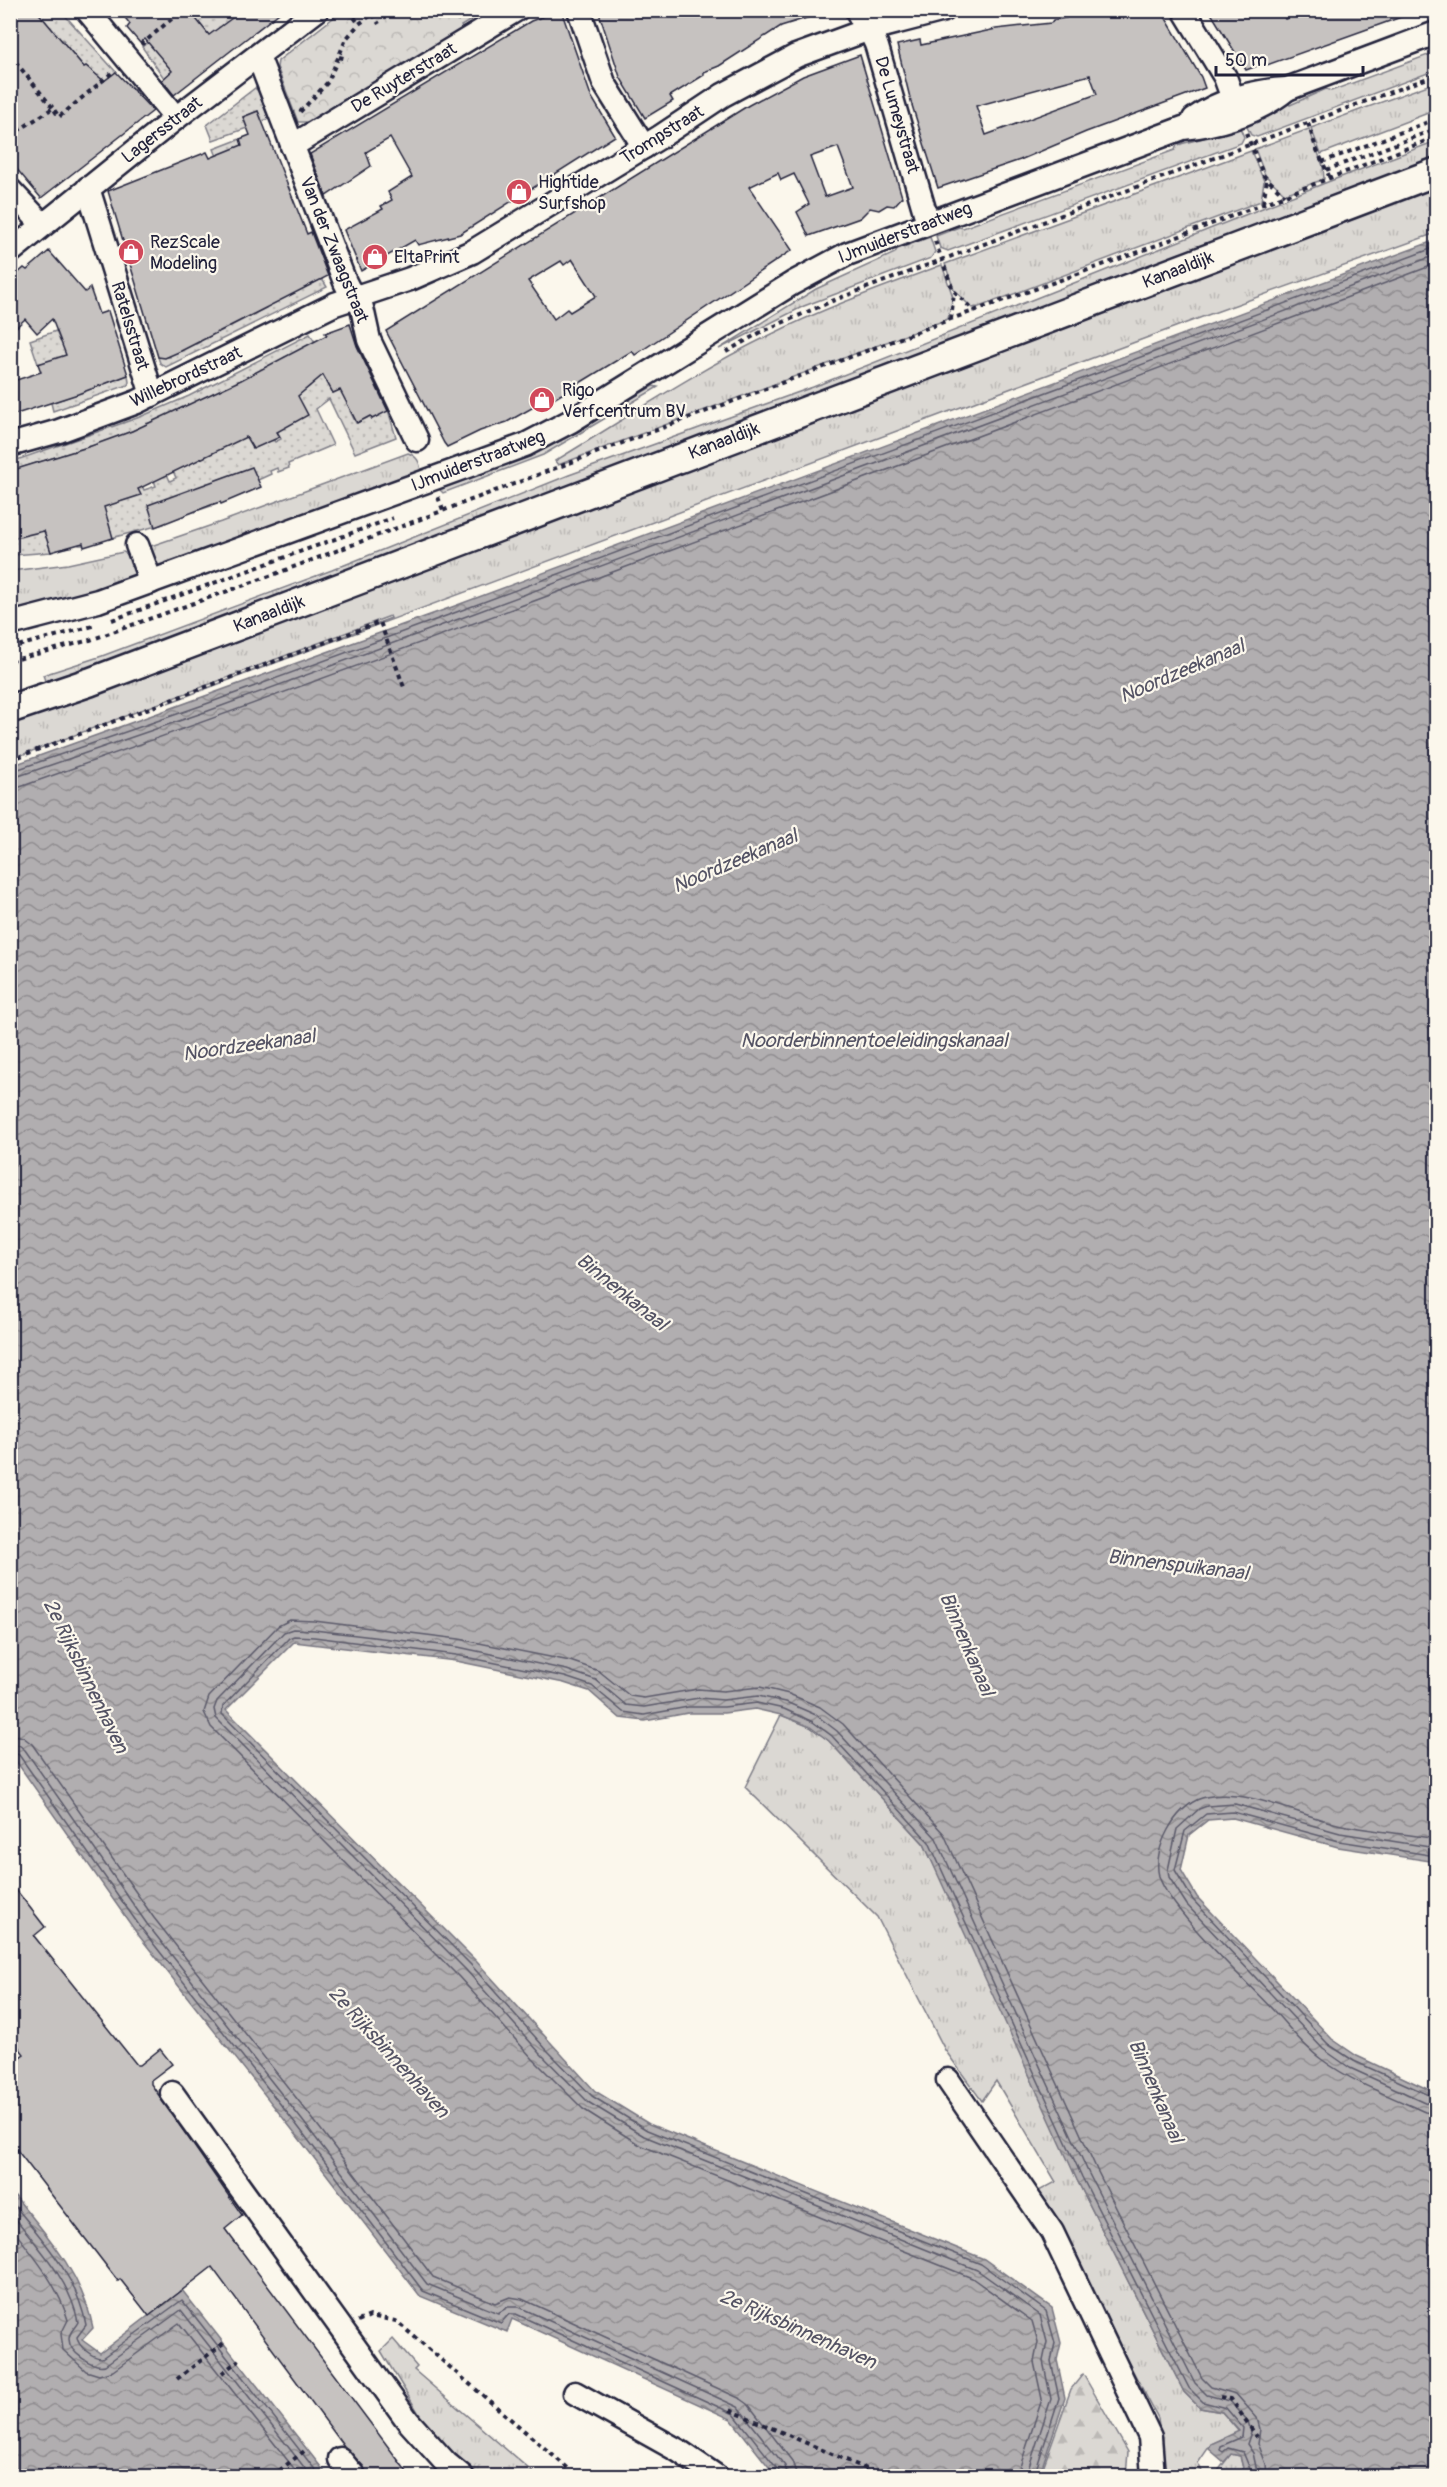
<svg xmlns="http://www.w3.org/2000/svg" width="1447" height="2487" viewBox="0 0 1447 2487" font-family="Pangolin,sans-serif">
  <defs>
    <pattern id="grass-tufts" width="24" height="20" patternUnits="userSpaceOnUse" patternTransform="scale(1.5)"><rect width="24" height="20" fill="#dbd8d3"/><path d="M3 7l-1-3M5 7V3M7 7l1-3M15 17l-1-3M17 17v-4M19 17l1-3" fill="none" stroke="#bcb9b6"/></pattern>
    <pattern id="forest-firs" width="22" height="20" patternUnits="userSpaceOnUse" patternTransform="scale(1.5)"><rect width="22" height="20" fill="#dbd8d3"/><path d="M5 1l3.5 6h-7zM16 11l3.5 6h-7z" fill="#bcb9b6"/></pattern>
    <pattern id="park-crowns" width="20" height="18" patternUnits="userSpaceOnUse" patternTransform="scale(1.5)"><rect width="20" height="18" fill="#dbd8d3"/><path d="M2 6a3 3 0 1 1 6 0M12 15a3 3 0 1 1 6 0" fill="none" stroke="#bcb9b6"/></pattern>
    <pattern id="garden-dots" width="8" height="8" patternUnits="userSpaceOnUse" patternTransform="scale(1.5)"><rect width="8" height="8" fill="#dbd8d3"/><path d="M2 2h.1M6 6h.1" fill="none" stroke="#bcb9b6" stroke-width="1.8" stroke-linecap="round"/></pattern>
    <pattern id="water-waves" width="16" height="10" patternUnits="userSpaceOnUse" patternTransform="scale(1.5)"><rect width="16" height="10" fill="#b1aeb0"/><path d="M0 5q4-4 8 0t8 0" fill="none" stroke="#908d90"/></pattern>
  </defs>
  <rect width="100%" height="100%" fill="#fbf7ec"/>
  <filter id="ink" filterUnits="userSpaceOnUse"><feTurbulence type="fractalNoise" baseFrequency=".0167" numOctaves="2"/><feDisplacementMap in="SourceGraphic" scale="12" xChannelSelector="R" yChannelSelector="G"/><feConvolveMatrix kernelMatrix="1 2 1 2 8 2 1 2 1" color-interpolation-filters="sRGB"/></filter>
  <g filter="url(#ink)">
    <g fill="url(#grass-tufts)" stroke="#7e7d87" stroke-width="1.5">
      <polygon points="1436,52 1436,70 1257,137 1251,135 1244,121 1287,101 1290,105 1326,89 1331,91"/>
      <polygon points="1436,82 1436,110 1321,154 1311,128"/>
      <polygon points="1238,123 1244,137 1241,143 948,251 940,248 936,236 959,227 963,228 1175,150 1177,145 1204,138 1204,133"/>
      <polygon points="1309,129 1323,166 1324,179 1285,194 1265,175 1255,149"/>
      <polygon points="1436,141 1436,160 47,686 43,675 102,656 332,570 569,475 813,387 1325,183"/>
      <polygon points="1251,151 1264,181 1261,201 979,307 972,308 954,290 945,264"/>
      <polygon points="1436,184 1436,233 1213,313 168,703 391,618 390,616 242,672 237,672 237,674 11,759 11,721"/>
      <polygon points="930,237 935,252 931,258 804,306 719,349 816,289 895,253 897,249"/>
      <path d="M942 265 953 297 948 319 558 465 555 461C625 419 694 372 768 336 824 308 883 287 942 265Z"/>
      <polygon points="653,386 658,387 543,455 443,493 437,487 626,396 629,400"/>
      <path d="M408 453C417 456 420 462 421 472L154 571 148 547 221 522Z"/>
      <polygon points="123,552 135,557 141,572 127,582 11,613 11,571 68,564"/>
      <polygon points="781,1715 811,1727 829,1741 924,1844 1027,2058 1077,2180 1184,2392 1200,2408 1222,2412 1239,2432 1211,2444 1198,2463 1204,2476 1164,2476 1158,2418 1060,2235 1035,2193 1056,2182 996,2081 982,2101 945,2050 877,1917 745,1787"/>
      <polygon points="393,2339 417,2367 414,2370 537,2476 479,2476 444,2444 421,2417 381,2351"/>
      <polygon points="1231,2454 1240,2456 1245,2476 1214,2476"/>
    </g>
    <polygon fill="url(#forest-firs)" stroke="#7e7d87" stroke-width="1.5" points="1083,2374 1128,2452 1126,2476 1040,2476 1071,2389"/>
    <polygon fill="url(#park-crowns)" stroke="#7e7d87" stroke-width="1.5" points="342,11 486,11 461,26 464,30 310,122 298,122 277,67 278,61"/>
    <g fill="url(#garden-dots)" stroke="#7e7d87" stroke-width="1.5" fill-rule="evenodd">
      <polygon points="11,11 20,21 16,25 25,36 29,32 43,48 39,52 48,63 52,59 66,75 62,79 71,89 75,86 82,94 96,81 86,69 87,67 84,67 63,42 64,40 61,40 40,15 40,12 38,13 36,11 61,11 116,72 99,86 107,95 125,81 141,96 132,103 129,99 118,107 121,112 105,124 101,120 90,129 93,133 77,146 73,142 62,151 65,155 49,168 46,164 40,168 37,164 23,175 11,161 11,155 29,142 22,131 11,139 11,133 14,131 11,126 13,119 11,116 10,80 21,72 11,60 11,49 20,42 11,29"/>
      <polygon points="189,11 251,11 164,78 142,47"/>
      <polygon points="255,88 258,91 269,119 262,121 258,111 243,117 247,128 213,140 207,125"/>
      <polygon points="240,139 265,196 289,187 290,190 257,204 272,304 322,279 327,287 166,367 160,363 158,357 170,357 170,353 181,351 181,348 194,342 196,344 200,342 200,339 211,336 212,333 219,332 266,308 243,260 256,254 214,149"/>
      <polygon points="56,331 60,341 68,338 110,349 38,364 30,340"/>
      <path d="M310 334 315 342 306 389 310 386 319 368 333 393 339 390 320 352 364 404 350 411 356 423 367 418 366 415 369 414 372 419 388 410 396 437 355 453 329 399 316 409 333 445 288 464 289 468 278 472 277 468 270 471 271 474 258 480 253 470 203 490 211 506 190 513 159 510 164 524 85 545H79L70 518 66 531 72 547 65 548 62 539 49 543 51 552 13 555 11 539 98 469 91 446 11 471V462L140 417 189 396ZM256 373 260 397 281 439 275 442 244 379ZM159 419 166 454 176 478 170 481 145 425ZM141 427 144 452 156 486 144 490 131 458 115 438Z"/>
      <polygon points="128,375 129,382 128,385 53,411 51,403"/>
    </g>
    <g fill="url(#water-waves)" stroke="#787681" stroke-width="1.5">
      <polygon points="1436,240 1436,1862 1338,1847 1233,1818 1208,1820 1189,1835 1181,1870 1197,1897 1332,2039 1357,2056 1436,2093 1436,2476 1245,2476 1240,2456 1231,2454 1224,2462 1209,2449 1211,2444 1239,2431 1222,2412 1200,2408 1184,2392 1077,2180 924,1844 829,1741 810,1727 781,1715 755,1709 724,1713 688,1713 645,1721 620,1718 589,1691 564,1683 456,1661 294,1642 226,1710 476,1961 595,2091 649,2124 984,2259 1052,2308 1061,2343 1057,2360 1065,2398 1039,2476 776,2476 731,2419 512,2319 507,2332 420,2296 291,2128 136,1932 11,1754 11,766 452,607"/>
      <path d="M10 2190C45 2233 82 2272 93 2328L82 2340 100 2353 182 2290 328 2476H11Z"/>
    </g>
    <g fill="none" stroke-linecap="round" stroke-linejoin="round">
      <g stroke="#5b5a6a" stroke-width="1.5">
        <polyline points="10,772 206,704 454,613 1436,247"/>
        <polyline points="10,779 208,711 456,620 1436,255"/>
        <path d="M10 788 20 787C494 619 965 441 1436 264"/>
        <polyline points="10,1734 23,1737 32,1744 154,1918 309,2114 433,2277 495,2303 510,2297 522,2299 741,2399 748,2404 792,2461 797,2476"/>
        <polyline points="10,1743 19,1745 25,1750 147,1924 302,2120 427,2284 498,2313 508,2307 519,2307 738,2407 785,2466 788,2476"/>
        <polyline points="10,1751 19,1755 141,1928 296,2124 423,2291 501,2323 509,2314 516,2314 734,2414 779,2471 780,2476"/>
        <path d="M1436 1839C1405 1834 1373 1831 1342 1825 1300 1816 1244 1786 1202 1798 1175 1806 1152 1850 1159 1876 1169 1910 1246 1981 1273 2010 1288 2026 1303 2046 1321 2059 1352 2082 1389 2096 1425 2112L1436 2114"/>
        <polyline points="1436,1848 1340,1833 1235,1804 1207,1806 1199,1809 1177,1829 1168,1870 1169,1877 1187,1905 1323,2049 1350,2068 1429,2104 1436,2105"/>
        <polyline points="1436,1856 1339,1841 1233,1812 1206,1814 1185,1831 1175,1870 1193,1900 1328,2044 1354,2061 1436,2098"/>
        <path d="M10 2200C41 2238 77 2275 86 2325L77 2337C78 2347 93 2358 102 2358L182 2300 320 2476"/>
        <path d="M10 2212C37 2246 70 2279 78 2322 75 2328 69 2332 69 2339 69 2353 93 2368 105 2365L181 2310 311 2476"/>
        <path d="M10 2226C34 2256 57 2283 68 2320L61 2334 63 2350 86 2371 99 2375 113 2371 179 2323 300 2476"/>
        <polyline points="1017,2476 1042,2399 1034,2362 1038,2342 1032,2321 972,2278 640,2145 583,2109 533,2059 459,1977 211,1727 204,1712 209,1697 278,1626 290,1620 314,1621 459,1639 570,1661 599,1671 630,1696 644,1698 698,1689 723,1691 760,1687 789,1694 820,1707 843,1724 944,1834 1097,2170 1202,2378 1211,2387 1236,2394 1257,2418 1260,2429 1258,2443 1266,2464 1267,2476"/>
        <polyline points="1026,2476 1051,2399 1043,2361 1047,2342 1040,2315 977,2270 644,2136 588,2102 540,2053 466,1970 216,1718 214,1709 217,1701 284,1632 293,1629 314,1630 458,1647 567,1670 596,1680 626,1705 644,1707 699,1698 723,1700 758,1696 786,1702 816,1715 837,1731 936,1838 1089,2174 1195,2383 1207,2395 1230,2401 1248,2421 1251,2432 1247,2444 1253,2453 1258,2476"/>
        <polyline points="1034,2476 1059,2398 1051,2361 1055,2343 1046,2311 981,2264 647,2130 592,2096 545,2048 471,1965 222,1714 223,1706 289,1638 294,1636 314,1637 456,1655 565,1677 592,1686 623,1712 644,1715 688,1707 724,1707 757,1703 784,1709 813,1722 832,1736 929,1842 1082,2177 1189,2388 1203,2402 1226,2408 1243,2428 1242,2437 1221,2446 1220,2450 1223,2452 1228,2448 1243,2452 1250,2469 1250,2476"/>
      </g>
    </g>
    <g fill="#c6c2c0" stroke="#22223b" stroke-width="1.5" fill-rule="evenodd">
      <polygon points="10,10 36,10 84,67 86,66 104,81 116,72 153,111 41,198 10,161"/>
      <polygon points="119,10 189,10 209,35 243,10 283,10 174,95 162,80 172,71 145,39 140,43 127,28 130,24"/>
      <polygon points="561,10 591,96 615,136 460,234 418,245 415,240 361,271 344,230 383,209 381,206 392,200 388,192 412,177 390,138 366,152 371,166 326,196 310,154 531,21"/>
      <polygon points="598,10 820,10 820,14 781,26 719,66 704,72 704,75 670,96 673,101 645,118 620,77"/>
      <path d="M1100 10H1161L1201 77 1205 88 1086 132 1020 160 938 188 911 102 897 45 920 40 921 45 996 29 1051 23 1053 20 1066 18 1065 15ZM1090 75 1097 94 986 135 976 106Z"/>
      <polygon points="1209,10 1281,10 1285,19 1309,10 1414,10 1415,12 1267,65 1265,63 1246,70"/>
      <path d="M860 55 902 197 894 206 887 205 879 210 870 208 860 218 809 236 797 212 809 204 794 174 781 180 778 173 749 187 792 250 635 355 632 351 547 403 546 400 507 422 480 431 447 447 444 443 386 331 749 105 803 76ZM838 147 853 187 825 197 810 157ZM572 259 596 296 570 312 567 309 554 319 528 281 561 261 564 265Z"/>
      <polygon points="258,111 307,234 311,232 328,276 181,351 165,358 158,357 108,191 207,152 210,158 242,145 240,139 250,135 243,117"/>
      <polygon points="49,251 85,292 90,288 99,314 108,311 128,375 78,394 10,416 10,382 41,372 38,364 66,355 52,319 37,333 25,319 10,333 10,280 24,268 27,270"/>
      <polygon points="350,324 357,346 388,411 372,419 370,416 357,423 340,390 333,393 323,375 298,396 308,415 277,432 280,437 253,449 246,437 138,489 141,495 104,507 113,538 84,547 83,543 51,552 44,531 10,539 10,471 91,446 132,431 241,380 327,335 325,333"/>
      <polygon points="252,467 261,487 221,504 220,502 211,505 155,527 148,505"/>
      <polygon points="10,1882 45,1927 34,1936 137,2065 140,2065 160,2049 172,2064 151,2080 151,2084 242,2215 225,2229 410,2476 367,2476 364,2467 344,2446 212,2267 149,2316 120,2279 118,2281 10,2141 10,2064 24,2054 10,2036"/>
    </g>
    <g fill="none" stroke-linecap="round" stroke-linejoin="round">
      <g stroke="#22223b" stroke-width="27">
        <g id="minor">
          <polyline points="87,10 176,118"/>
          <polyline points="579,10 604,83 644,147"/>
          <path d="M857 10C862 24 873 33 877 47L928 223"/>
          <polyline points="1184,10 1225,77 1233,99"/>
          <polyline points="258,56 345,282 349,290 356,296 362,308 369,340 417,440"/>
          <path d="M1194 119C1220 100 1256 90 1287 89L1436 33"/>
          <polyline points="292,146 516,10"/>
          <polyline points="88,188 152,395"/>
          <polyline points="10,190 42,224"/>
          <polyline points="10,252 176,118 317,10"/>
          <polyline points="10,445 59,431 137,402 335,304 410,279 472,252 660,137 723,95 796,56 867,30 944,10"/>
          <polyline points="137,545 151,582"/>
          <path d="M10 624 98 601 525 445 571 421 793 283 847 254 1183 128C1221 124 1258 113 1287 89"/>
          <polyline points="948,2080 1052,2232 1150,2437 1153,2476"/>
          <polyline points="172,2093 408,2421 446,2463 462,2476"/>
          <polyline points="575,2393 679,2451 716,2476"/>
          <polyline points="340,2459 354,2476"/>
        </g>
      </g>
      <g stroke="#22223b" stroke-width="32">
        <polyline id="major" points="10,709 90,682 1436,172"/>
      </g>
      <g stroke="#22223b" stroke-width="4" stroke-dasharray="4.5 4.5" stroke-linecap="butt">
        <polyline points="349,10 359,24"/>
        <polyline points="451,10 460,22"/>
        <polyline points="373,14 379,24"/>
        <polyline points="141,45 182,10"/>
        <polyline points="10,55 53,108"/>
        <polyline points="339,57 348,59"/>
        <polyline points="300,112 328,82 346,39 359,24 378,10"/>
        <polyline points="1308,123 1316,148 1330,178"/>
        <polyline points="1246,133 1264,176 1284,195"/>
        <polyline points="10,136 53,108 59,117 113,72"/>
        <polyline points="1322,162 1436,119"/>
        <polyline points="1326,170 1436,129"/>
        <polyline points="1263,203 1267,180"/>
        <polyline points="935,241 953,290 974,311"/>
        <polyline points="951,319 954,293"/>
        <polyline points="726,352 761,332 837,299 1436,75"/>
        <polyline points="438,497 443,510"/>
        <polyline points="112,620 393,518"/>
        <polyline points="10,648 97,625"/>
        <polyline points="10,661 90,640 267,577 951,319 1136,253 1436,137"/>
        <polyline points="10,760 380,622 405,690"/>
        <polyline points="358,2321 370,2316 396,2321 577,2476"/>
        <polyline points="222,2373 239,2360"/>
        <polyline points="177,2379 225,2342"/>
        <polyline points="1220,2397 1231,2399 1257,2437"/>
        <polyline points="730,2410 883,2476"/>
        <polyline points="272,2476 307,2449"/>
      </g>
      <use href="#minor" stroke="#fbf7ec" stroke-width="22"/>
      <use href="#major" stroke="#fbf7ec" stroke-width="27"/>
    </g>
  </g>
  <defs>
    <g id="shop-disc" transform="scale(1.35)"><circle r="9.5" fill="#d1495b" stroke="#fbf7ec"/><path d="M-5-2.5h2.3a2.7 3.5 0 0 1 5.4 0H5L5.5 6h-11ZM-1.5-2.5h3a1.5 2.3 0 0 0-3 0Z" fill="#fff"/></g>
  </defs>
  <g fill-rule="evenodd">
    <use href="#shop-disc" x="519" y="192"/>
    <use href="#shop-disc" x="131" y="252"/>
    <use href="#shop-disc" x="375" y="257"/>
    <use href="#shop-disc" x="542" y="400"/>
  </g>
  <g text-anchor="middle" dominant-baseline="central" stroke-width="4.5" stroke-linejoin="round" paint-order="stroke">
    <g font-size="18" fill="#22223b" stroke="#fbf7ec">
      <text transform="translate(404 78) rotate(-31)">De Ruyterstraat</text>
      <text transform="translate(897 115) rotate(74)">De Lumeystraat</text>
      <text transform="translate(162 130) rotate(-38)">Lagersstraat</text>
      <text transform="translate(662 135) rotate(-32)">Trompstraat</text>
      <text transform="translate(905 233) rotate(-21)">IJmuiderstraatweg</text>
      <text transform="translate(334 250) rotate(68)">Van der Zwaagstraat</text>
      <text transform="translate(1178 270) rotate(-21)">Kanaaldijk</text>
      <text transform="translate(130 326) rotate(73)">Ratelsstraat</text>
      <text transform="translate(186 377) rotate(-25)">Willebrordstraat</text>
      <text transform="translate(724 441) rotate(-21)">Kanaaldijk</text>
      <text transform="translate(478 461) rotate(-21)">IJmuiderstraatweg</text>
      <text transform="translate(269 614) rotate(-21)">Kanaaldijk</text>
    </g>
    <g font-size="18" fill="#22223b" stroke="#fbf7ec" text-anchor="start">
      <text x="538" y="182">Hightide<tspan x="538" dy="21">Surfshop</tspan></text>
      <text x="150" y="242">RezScale<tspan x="150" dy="21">Modeling</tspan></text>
      <text x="394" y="257">EltaPrint</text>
      <text x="562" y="390">Rigo<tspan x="562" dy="21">Verfcentrum BV</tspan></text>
    </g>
    <g font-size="20" font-style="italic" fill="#545364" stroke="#fbf7ec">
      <text transform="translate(1182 671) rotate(-23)">Noordzeekanaal</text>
      <text transform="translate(735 861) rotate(-23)">Noordzeekanaal</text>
      <text x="874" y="1040">Noorderbinnentoeleidingskanaal</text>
      <text transform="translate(249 1045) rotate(-8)">Noordzeekanaal</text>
      <text transform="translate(622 1292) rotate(39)">Binnenkanaal</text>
      <text transform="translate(1178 1565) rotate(7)">Binnenspuikanaal</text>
      <text transform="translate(967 1644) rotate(67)">Binnenkanaal</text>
      <text transform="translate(86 1676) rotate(64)">2e Rijksbinnenhaven</text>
      <text transform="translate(389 2052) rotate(48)">2e Rijksbinnenhaven</text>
      <text transform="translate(1156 2091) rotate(67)">Binnenkanaal</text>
      <text transform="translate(798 2329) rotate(24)">2e Rijksbinnenhaven</text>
    </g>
  </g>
  <rect width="1447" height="2487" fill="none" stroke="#fbf7ec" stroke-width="36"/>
  <rect x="18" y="18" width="1411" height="2451" fill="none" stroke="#22223b" stroke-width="2" filter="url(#ink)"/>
  <path d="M1216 66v9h147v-9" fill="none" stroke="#22223b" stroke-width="3"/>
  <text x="1225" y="66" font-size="18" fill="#22223b" stroke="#fbf7ec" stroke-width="4.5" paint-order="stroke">50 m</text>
</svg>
